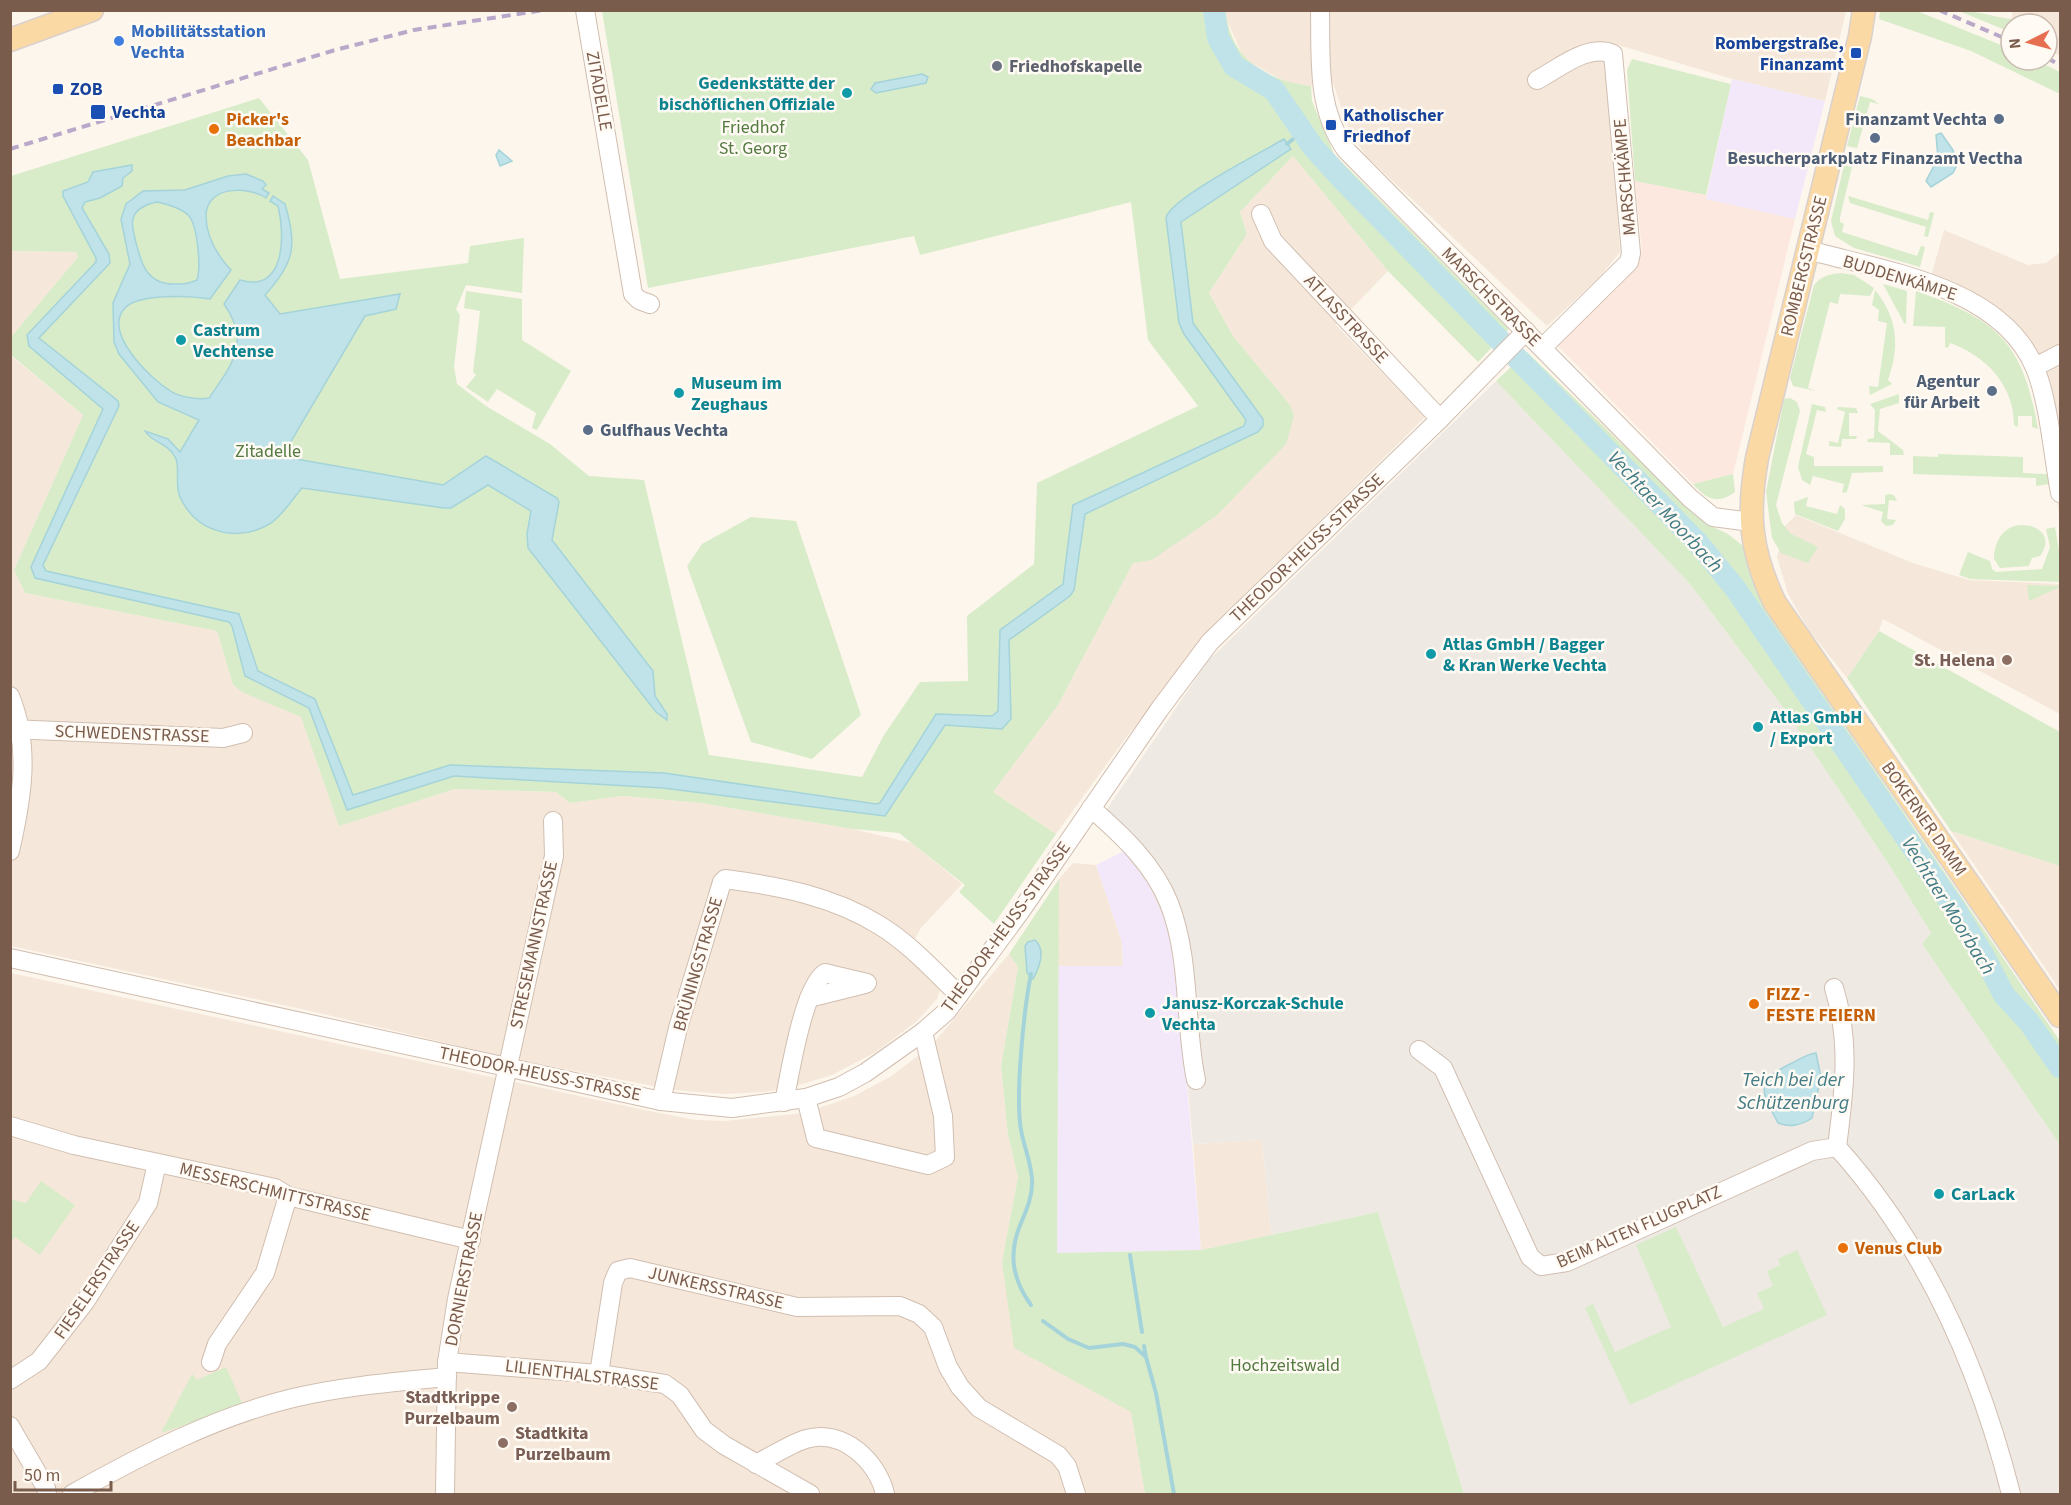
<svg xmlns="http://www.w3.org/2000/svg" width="2071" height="1505" viewBox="0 0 2071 1505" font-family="'Source Sans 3',sans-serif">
  <rect width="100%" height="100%" fill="#fdf6ec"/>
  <g fill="#f5e8da">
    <polygon points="1226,11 1846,11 1825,101 1732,79 1605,41 1620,252 1599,278 1547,326 1366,156 1349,130 1333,83 1311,86 1287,83 1244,59 1227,20"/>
    <polygon points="2012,11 2060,11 2060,56 2047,50 2047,24 2012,24"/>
    <polygon points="1293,156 1388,271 1336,325 1425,417 1220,620 1125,739 1056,834 993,792 1058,705 1133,563 1152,560 1286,444 1290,405 1233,336 1209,293 1247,234 1240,212"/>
    <polygon points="1944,230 2028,265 2046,263 2060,252 2060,520 2039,402 2026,362 1992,320 1927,291"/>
    <polygon points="11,251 76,252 78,257 11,337"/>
    <polygon points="10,355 83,415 14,570 25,593 217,631 233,685 245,693 301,717 339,825 455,789 556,792 570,803 623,796 701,803 853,829 912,843 962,884 921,928 907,953 936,980 940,990 937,999 917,1021 876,1052 832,1075 796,1086 764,1092 724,1094 674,1090 523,1061 310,1011 11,946"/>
    <polygon points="1796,515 1913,563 1969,580 2060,584 2060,714 1883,619 1879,631 1847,678 1808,629 1788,594 1777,557 1785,526"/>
    <polygon points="1951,831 2060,866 2060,991 2054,981"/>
    <polygon points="1073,863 1096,865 1122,942 1123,966 1058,966 1059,879"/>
    <polygon points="1009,954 1018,967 1001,1066 1008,1135 1018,1177 1002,1262 1131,1412 1145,1494 11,1494 11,973 644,1110 696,1120 725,1121 804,1113 854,1096 890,1077 931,1046"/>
    <polygon points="1262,1140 1271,1235 1201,1250 1193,1144"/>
  </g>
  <polygon fill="#fde8e0" points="1635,181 1706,195 1707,199 1795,219 1733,474 1693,484 1556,344 1631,272 1642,251"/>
  <polygon fill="#efe9e4" points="1496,381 1690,584 1788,714 1888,863 1931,933 1922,944 2060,1145 2060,1494 1464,1494 1378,1212 1271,1235 1262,1140 1193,1144 1177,967 1124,851 1096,825 1208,661"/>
  <g fill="#f3e8fa">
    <polygon points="1732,79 1825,101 1795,219 1706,199"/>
    <polygon points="1124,851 1149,885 1167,926 1177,967 1201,1250 1057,1253 1058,966 1123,966 1122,942 1096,865"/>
  </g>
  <g fill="#d8ecc9">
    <path d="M602 11H1226C1230 59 1267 81 1311 86L1312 101 1334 154 1509 329 1478 362 1388 271 1293 156 1240 212 1247 234 1209 293 1233 336 1290 405 1294 416 1286 444 1216 516 1152 560 1133 563 1058 705 993 792 1056 834 994 924 959 892 965 885 899 833 853 829 701 803 623 796 570 803 556 792 455 789 339 826 301 717 244 693 233 685 217 631 25 593 14 570 83 415 11 355V337L78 257 76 252 11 251V176L259 98 308 160 340 279 468 263 470 246 524 238 522 293 466 285 456 309 460 315 454 367 457 384 486 406 550 444 589 476 644 480 709 755 862 777 884 735 920 682 968 681 967 616 1034 564 1037 483 1198 406 1148 340 1131 202 920 255 914 236 648 288Z"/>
    <polygon points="1880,11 1917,11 2011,49 2011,60 2035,60 2060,72 2060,94 1971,51 1879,19"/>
    <path d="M1959 11C1977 10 1993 17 2012 19L2010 32Z"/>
    <polygon points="1632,59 1731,84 1706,195 1635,181 1627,70"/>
    <polygon points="1860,96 1872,99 1879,104 1870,102 1857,148 1847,146"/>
    <polygon points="1844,165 1852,167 1840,217 1840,222 1844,224 1842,232 1917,256 1921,246 1925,247 1920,267 1854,248 1835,236 1831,221"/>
    <polygon points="1848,196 1928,220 1930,212 1934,213 1928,237 1924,236 1926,227 1850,203"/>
    <path d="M1841 273 1854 275 1874 288 1870 296 1840 294 1838 304 1830 302 1808 388 1816 391 1793 386 1790 378 1814 285C1821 276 1830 274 1841 273Z"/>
    <polygon points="1883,284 1907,291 1906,324 1904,323"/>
    <path d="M1875 290C1898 318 1900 347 1888 380L1892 384 1870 395 1869 386 1878 387 1887 323 1878 321 1879 310 1872 305Z"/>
    <polygon points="466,291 522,299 522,340 571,371 537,430 532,428 536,413 497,389 488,402 466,387 476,375 473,372 480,311 464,308"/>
    <path d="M1916 291C1998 320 2023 342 2038 429L2032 427V416H2018V427L2014 425C2014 385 1986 356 1950 343L1948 348 1945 347V327L1913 326Z"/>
    <polygon points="1527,352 1686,506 1709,525 1728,534 1743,546 1753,575 1779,618 1790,646 2060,1041 2060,1145 1922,944 1931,933 1888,863 1788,714 1690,584 1496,381"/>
    <polygon points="1899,394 1899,403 1880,409 1878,431 1903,450 1904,455 1890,455 1890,443 1867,442 1868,439 1874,438 1875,410 1870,404"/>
    <polygon points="1790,398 1797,402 1800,411 1776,505 1782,523 1791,534 1818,547 1808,563 1781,553 1772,538 1766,492 1784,399"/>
    <polygon points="1812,404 1825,407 1826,412 1817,410 1806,454 1814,457 1814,466 1883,466 1883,472 1852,473 1847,492 1842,493 1844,484 1813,476 1810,485 1802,480 1798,467"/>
    <polygon points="1838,407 1856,408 1858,413 1849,413 1849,436 1857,436 1856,439 1842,439 1841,447 1829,446 1829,441 1838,443 1845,412 1837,409"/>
    <polygon points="1938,454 2023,457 2023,473 2047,474 2049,484 2036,486 2036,478 1913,474 1913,456 1938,457"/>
    <path d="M1733 474 1735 492C1717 505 1706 499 1693 484Z"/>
    <polygon points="1888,494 1894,495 1897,501 1889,500 1887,519 1896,520 1893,525 1886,526 1881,521 1883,512 1861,505 1885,504 1885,496"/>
    <polygon points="1808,497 1806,506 1837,514 1840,505 1845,509 1845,519 1838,531 1795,514 1794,502"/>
    <polygon points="751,517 796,521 861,715 812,759 751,742 687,566 702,544"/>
    <path d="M2021 525C2041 525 2053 539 2040 556L2032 558 2029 566 2000 568 1994 559C1994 542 2003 526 2021 525Z"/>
    <polygon points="2055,527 2060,556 2060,582 1970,579 1959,575 1968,552 1990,561 1992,569 1996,572 2042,569 2050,547 2046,529"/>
    <polygon points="2027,585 2060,586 2060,587 2029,601"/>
    <polygon points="1879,631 2060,732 2060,866 1951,831 1847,678"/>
    <polygon points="1059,879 1057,1253 1201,1250 1378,1212 1464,1494 1145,1494 1131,1412 1014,1348 1002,1262 1018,1177 1008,1135 1001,1066 1018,967 1009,954"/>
    <polygon points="41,1181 75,1205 40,1255 15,1237 11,1242 10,1199 26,1203"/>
    <polygon points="1676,1227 1723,1327 1764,1309 1757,1293 1773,1286 1767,1271 1780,1265 1778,1259 1797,1250 1827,1315 1630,1405 1585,1308 1593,1304 1615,1352 1671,1327 1636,1245"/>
    <polygon points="226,1367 243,1405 161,1433 192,1374 197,1380"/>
  </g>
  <g fill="#bfe3e8" stroke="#a5d3da" stroke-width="1.5" fill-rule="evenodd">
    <polygon points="922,74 928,77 926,83 876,93 871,89 875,83"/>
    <polygon points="1941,133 1953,150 1957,165 1953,173 1931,187 1926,181 1938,158 1936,135"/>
    <path d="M1284 139 1291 149 1181 222 1193 323 1263 419V426L1258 432 1085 514 1074 590 1070 596 1009 640 1011 719 1002 729 945 725 885 816 663 788 454 776 347 810 309 708 245 676 232 626 229 622 35 578 31 567 103 409 29 346 27 335 96 262V258L63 196V191L88 182 93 172 132 165V171L123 178 122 186 100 198 85 202 82 208 109 254 110 263 39 338 118 401 119 406 43 565 46 571 239 614 258 671 315 699 353 795 450 765 664 773 876 804 880 803 936 714 992 716 998 711 1000 630 1063 584 1073 505 1244 426 1246 420 1184 334 1179 323 1166 218C1169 199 1264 151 1284 139Z"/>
    <polygon points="499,150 512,161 500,166 496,155"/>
    <path d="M246 174 263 181 266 185 262 189 269 193 266 198C249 186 206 185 206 216 206 237 217 255 231 270L210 299C192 296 138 293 125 308 102 332 150 378 169 390 178 397 198 400 209 398 232 365 251 342 224 304L240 280C286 294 285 234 278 206L270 201 273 196 285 204C297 246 295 262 265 295L280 314 400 294 396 309 365 316 284 453 285 457 443 485 486 456 557 498 559 502 552 540 653 671 655 696 667 714V720L656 712 528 548 527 534 531 511 488 485 451 508H444L302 488C293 498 283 515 271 523 239 543 197 534 180 497 174 484 181 466 175 457 168 443 151 442 145 431L168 439 180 452 199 420 158 402 119 354 114 342 113 303 130 264 121 219 126 204 143 191 185 190 228 176ZM157 202C166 204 181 208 188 215 198 225 201 267 197 280 189 284 183 284 174 284 146 284 141 263 135 239 134 232 130 223 134 216 138 207 148 204 157 202Z"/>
    <path d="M1035 940C1046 950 1039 968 1033 979L1027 973 1025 946 1028 942Z"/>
    <path d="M1816 1053 1821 1077 1812 1118C1802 1125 1789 1128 1778 1123 1761 1091 1754 1082 1790 1064 1798 1060 1807 1054 1816 1053Z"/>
  </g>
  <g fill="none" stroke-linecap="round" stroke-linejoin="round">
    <g stroke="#a5d3da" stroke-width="4">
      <polyline points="1287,144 1302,132"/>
      <polyline points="1130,1255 1142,1332"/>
      <path d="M1031 1305C1012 1279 1008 1253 1021 1223 1027 1209 1033 1195 1032 1179 1031 1162 1024 1147 1021 1130 1015 1095 1024 1009 1031 974"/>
      <polyline points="1043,1321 1068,1339 1089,1348 1123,1344 1135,1347 1146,1357 1156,1393 1174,1494"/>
      <polyline points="1144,1346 1146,1357"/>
    </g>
    <polyline stroke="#bfe3e8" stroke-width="22" points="1214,10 1218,38 1234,66 1274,90 1313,147 1340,177 1698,543 1735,588 1955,909 1985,958 2004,995 2029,1022 2060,1067"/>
    <g stroke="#d1beb0" stroke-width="20">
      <g id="minor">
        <polyline points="585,10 633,294 639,300 650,304"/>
        <path d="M1320 10C1321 59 1316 108 1346 150L1690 498 1713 517 1751 522"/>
        <path d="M1537 80C1558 69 1588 43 1613 54L1631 253 1629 262 1542 348"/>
        <polyline points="1261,214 1273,241 1440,419"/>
        <path d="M1808 250C1884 271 2001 286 2035 368 2049 402 2053 456 2060 493"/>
        <polyline points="2035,367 2060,354"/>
        <path d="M10 696C31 747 22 799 10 851"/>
        <polyline points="10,729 223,738 243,733"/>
        <path d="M1091 808C1122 835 1154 865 1169 903 1191 959 1184 1022 1196 1080"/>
        <polyline points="10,958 661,1101 732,1108 806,1098 839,1087 865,1073 923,1032 947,1011 1020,912 1159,710 1210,642 1440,419 1526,331"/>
        <path d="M1834 988C1851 1043 1844 1092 1837 1147 1926 1246 1979 1367 2011 1494"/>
        <polyline points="809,998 865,984"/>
        <polyline points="1419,1050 1443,1068 1530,1257 1541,1266 1567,1262 1812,1151 1837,1147"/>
        <polyline points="806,1098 816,1138 928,1165 945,1157 943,1116 923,1032"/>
        <path d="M661 1101 678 1028 722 882 725 879C779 886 832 896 879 925 909 943 934 971 959 995"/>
        <path d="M784 1102C790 1074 803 988 825 973L867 983"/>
        <polyline points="10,1126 74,1145 275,1188 288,1196 471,1240"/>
        <polyline points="211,1362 217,1344 265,1273 288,1196"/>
        <polyline points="447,1362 599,1374 665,1384 680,1395 704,1430 724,1445 810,1494"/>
        <polyline points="599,1374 613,1283 618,1271 630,1268 797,1307 900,1306 919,1314 933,1327 948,1367 960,1387 979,1408 1058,1455 1067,1466 1076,1494"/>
        <polyline points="10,1380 39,1361 85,1302 148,1203 157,1163"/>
        <polyline points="10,1426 46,1488 47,1494"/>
        <path d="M756 1464C772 1456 790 1444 806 1439 843 1428 878 1462 885 1494"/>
        <path d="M72 1494C142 1455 214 1417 293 1398 344 1386 395 1382 447 1377"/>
        <polyline points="445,1494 447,1362 457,1299 554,856 553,821"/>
      </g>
    </g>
    <g stroke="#dad1cd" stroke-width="25">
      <g id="major">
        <path d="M1864 10 1860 36 1757 458C1747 514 1750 551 1775 603L2060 1016"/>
        <polyline points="10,40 92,10"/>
      </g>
    </g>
    <use href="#minor" stroke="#fff" stroke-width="18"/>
    <use href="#major" stroke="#fbd9a5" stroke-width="22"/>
    <g stroke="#b9a8c9" stroke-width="4" stroke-dasharray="9 6" stroke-linecap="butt">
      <polyline points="1939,10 2011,41"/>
      <polyline points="2047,58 2060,65"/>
      <polyline points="10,149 335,50 414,30 544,10"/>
    </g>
  </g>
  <circle fill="#3f7fe0" stroke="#fffaf3" stroke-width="2" cx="119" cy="41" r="6"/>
  <g fill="#1a4fb4" stroke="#fffaf3" stroke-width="2">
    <rect x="1850" y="47" width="12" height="12" rx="3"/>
    <rect x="52" y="83" width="12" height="12" rx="3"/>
    <rect x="90" y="104" width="16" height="16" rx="3"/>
    <rect x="1325" y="119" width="12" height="12" rx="3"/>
  </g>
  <circle fill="#6b7280" stroke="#fffaf3" stroke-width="2" cx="997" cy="66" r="6"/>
  <g fill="#0f9aa8" stroke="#fffaf3" stroke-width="2">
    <circle cx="847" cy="93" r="6"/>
    <circle cx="181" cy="340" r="6"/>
    <circle cx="679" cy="393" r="6"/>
    <circle cx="1431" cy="654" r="6"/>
    <circle cx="1758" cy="727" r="6"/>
    <circle cx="1150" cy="1013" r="6"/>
    <circle cx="1939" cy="1194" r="6"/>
  </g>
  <g fill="#5c6f8a" stroke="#fffaf3" stroke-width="2">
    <circle cx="1999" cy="119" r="6"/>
    <circle cx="1875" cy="138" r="6"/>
    <circle cx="1992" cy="391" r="6"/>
    <circle cx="588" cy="430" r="6"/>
  </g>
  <g fill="#e8710a" stroke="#fffaf3" stroke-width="2">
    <circle cx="214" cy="129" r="6"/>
    <circle cx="1754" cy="1004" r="6"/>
    <circle cx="1843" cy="1248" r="6"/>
  </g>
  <g fill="#8d6e63" stroke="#fffaf3" stroke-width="2">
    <circle cx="2007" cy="660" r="6"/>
    <circle cx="512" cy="1407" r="6"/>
    <circle cx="503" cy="1443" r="6"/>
  </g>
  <g text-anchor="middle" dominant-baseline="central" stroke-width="5" stroke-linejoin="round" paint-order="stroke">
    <g font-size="18" font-weight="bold" fill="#366cbe" stroke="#fffaf3" text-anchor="start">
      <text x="131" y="31">Mobilitätsstation<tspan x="131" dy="21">Vechta</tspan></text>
    </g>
    <g font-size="18" font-weight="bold" fill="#164399" stroke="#fffaf3" text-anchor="start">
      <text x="1844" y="43" text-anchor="end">Rombergstraße,<tspan x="1844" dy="21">Finanzamt</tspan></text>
      <text x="70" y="89">ZOB</text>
      <text x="112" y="112">Vechta</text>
      <text x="1343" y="115">Katholischer<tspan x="1343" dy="21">Friedhof</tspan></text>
    </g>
    <g font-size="18" font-weight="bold" fill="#5b616d" stroke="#fffaf3" text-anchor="start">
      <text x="1009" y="66">Friedhofskapelle</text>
    </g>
    <g font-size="18" font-weight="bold" fill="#0d838f" stroke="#fffaf3" text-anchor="start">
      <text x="835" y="83" text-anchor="end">Gedenkstätte der<tspan x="835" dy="21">bischöflichen Offiziale</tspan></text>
      <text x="193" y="330">Castrum<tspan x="193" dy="21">Vechtense</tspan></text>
      <text x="691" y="383">Museum im<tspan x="691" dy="21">Zeughaus</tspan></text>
      <text x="1443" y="644">Atlas GmbH / Bagger<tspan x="1443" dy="21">&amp; Kran Werke Vechta</tspan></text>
      <text x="1770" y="717">Atlas GmbH<tspan x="1770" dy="21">/ Export</tspan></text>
      <text x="1162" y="1003">Janusz-Korczak-Schule<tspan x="1162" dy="21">Vechta</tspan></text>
      <text x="1951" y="1194">CarLack</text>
    </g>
    <g font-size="18" fill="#7a5c4d" stroke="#fffaf3">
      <text transform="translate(599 91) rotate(80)">ZITADELLE</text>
      <text transform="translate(1625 177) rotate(-95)">MARSCHKÄMPE</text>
      <text transform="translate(1804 266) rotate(-76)">ROMBERGSTRASSE</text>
      <text transform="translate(1900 278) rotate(17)">BUDDENKÄMPE</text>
      <text transform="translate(1491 297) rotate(45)">MARSCHSTRASSE</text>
      <text transform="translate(1346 319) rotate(47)">ATLASSTRASSE</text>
      <text transform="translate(1307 548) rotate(-44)">THEODOR-HEUSS-STRASSE</text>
      <text transform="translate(132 734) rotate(2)">SCHWEDENSTRASSE</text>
      <text transform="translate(1924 819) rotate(55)">BOKERNER DAMM</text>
      <text transform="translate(1006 927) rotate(-54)">THEODOR-HEUSS-STRASSE</text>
      <text transform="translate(534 945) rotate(-78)">STRESEMANNSTRASSE</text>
      <text transform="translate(698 964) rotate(-74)">BRÜNINGSTRASSE</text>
      <text transform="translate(540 1074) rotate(12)">THEODOR-HEUSS-STRASSE</text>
      <text transform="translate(275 1192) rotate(14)">MESSERSCHMITTSTRASSE</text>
      <text transform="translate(1639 1227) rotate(-24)">BEIM ALTEN FLUGPLATZ</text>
      <text transform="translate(464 1279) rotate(-79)">DORNIERSTRASSE</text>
      <text transform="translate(97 1280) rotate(-56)">FIESELERSTRASSE</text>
      <text transform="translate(716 1288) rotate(13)">JUNKERSSTRASSE</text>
      <text transform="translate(582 1375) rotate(7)">LILIENTHALSTRASSE</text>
    </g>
    <g font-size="18" font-weight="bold" fill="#c56008" stroke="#fffaf3" text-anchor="start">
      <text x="226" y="119">Picker's<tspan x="226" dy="21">Beachbar</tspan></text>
      <text x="1766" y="994">FIZZ -<tspan x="1766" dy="21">FESTE FEIERN</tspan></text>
      <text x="1855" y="1248">Venus Club</text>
    </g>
    <g font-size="18" font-weight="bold" fill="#4e5e75" stroke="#fffaf3" text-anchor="end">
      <text x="1987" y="119">Finanzamt Vechta</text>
      <text x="1875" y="158" text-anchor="middle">Besucherparkplatz Finanzamt Vectha</text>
      <text x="1980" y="381">Agentur<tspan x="1980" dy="21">für Arbeit</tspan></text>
      <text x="600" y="430" text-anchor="start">Gulfhaus Vechta</text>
    </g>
    <g font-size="18" fill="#537a41" stroke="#fffaf3">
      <text x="753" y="127">Friedhof<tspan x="753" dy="21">St. Georg</tspan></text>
      <text x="268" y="451">Zitadelle</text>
      <text x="1285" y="1365">Hochzeitswald</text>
    </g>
    <g font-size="18" font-weight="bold" fill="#785e54" stroke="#fffaf3" text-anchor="end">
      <text x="1995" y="660">St. Helena</text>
      <text x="500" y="1397">Stadtkrippe<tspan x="500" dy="21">Purzelbaum</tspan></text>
      <text x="515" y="1433" text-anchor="start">Stadtkita<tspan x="515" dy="21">Purzelbaum</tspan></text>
    </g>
    <g font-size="20" font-style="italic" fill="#437c86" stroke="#fffaf3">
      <text transform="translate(1665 512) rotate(47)">Vechtaer Moorbach</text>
      <text transform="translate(1948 906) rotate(58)">Vechtaer Moorbach</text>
      <text x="1793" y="1080">Teich bei der<tspan x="1793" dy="23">Schützenburg</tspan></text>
    </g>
  </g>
  <rect width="2071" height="1505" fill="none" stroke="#7a5c4d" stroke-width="24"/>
  <g transform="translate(2029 42) rotate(264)"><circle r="28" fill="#fffaf3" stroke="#cabbb1" stroke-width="1.5"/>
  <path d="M0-4.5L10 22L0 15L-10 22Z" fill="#e76f51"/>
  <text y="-9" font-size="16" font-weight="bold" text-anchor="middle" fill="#7a5c4d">N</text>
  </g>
  <path d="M15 1481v9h96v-9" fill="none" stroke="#7a5c4d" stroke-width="3"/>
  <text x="24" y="1481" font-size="18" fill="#7a5c4d" stroke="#fffaf3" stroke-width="4.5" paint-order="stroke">50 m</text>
</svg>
